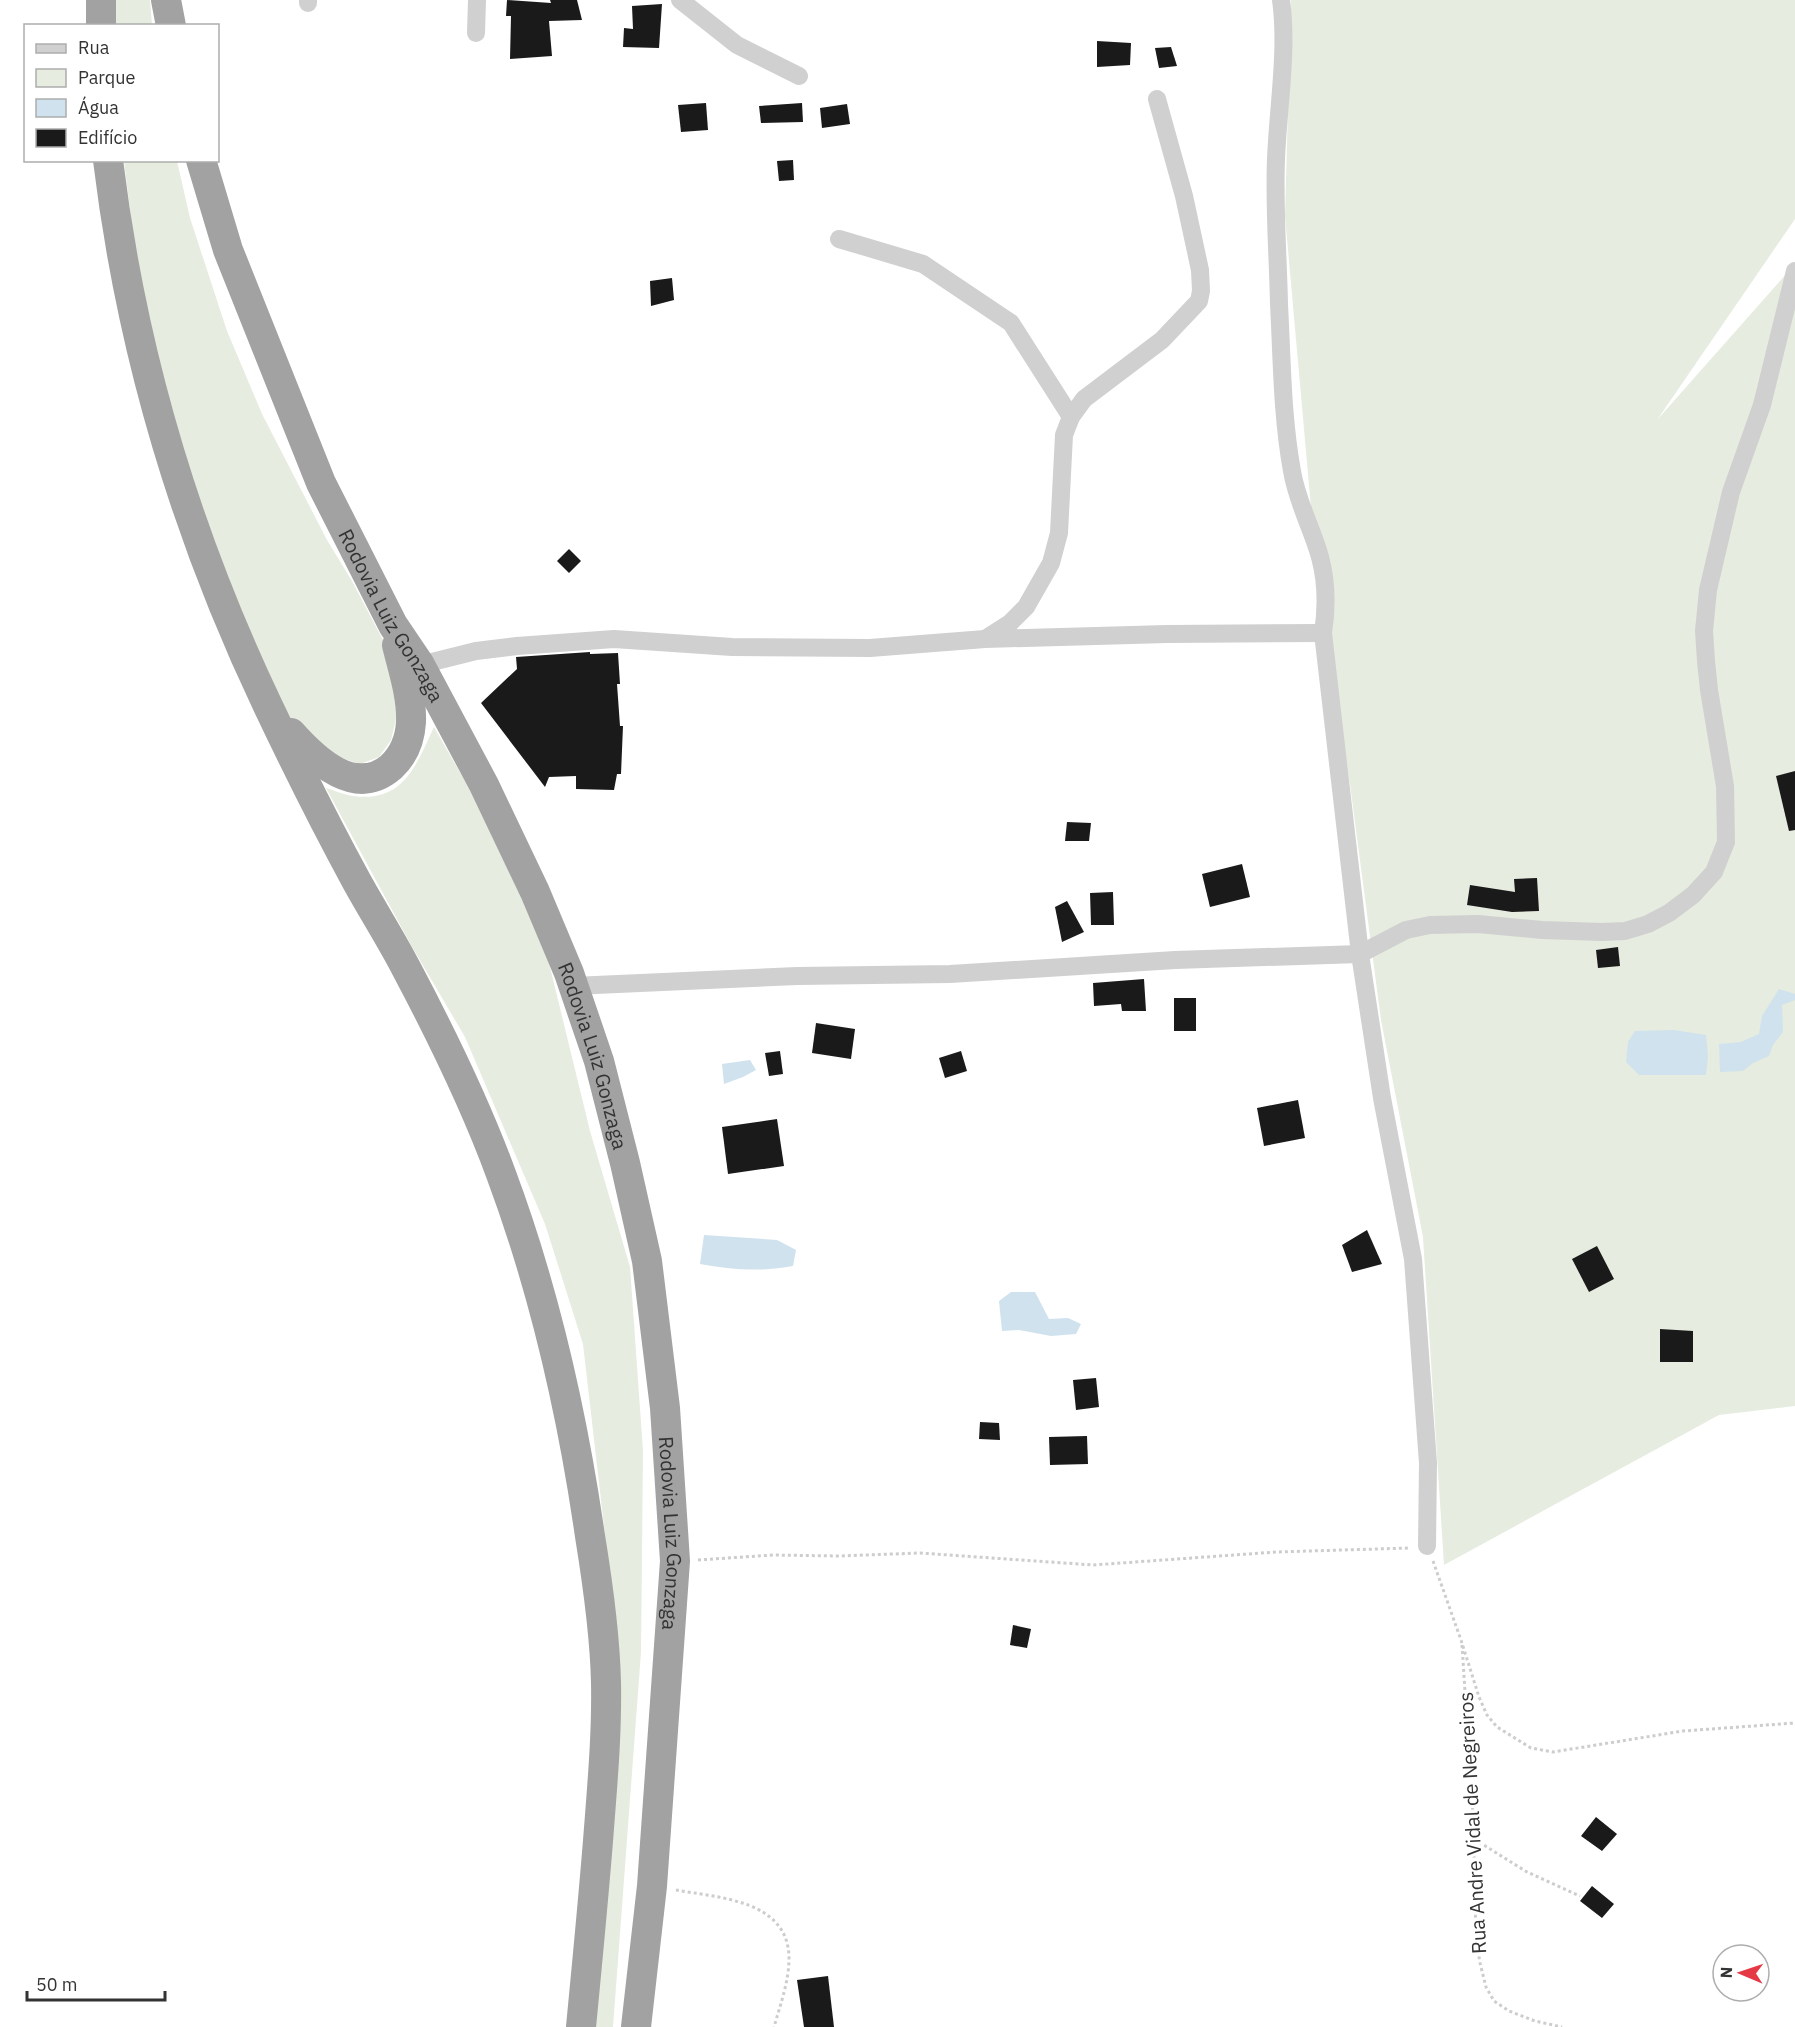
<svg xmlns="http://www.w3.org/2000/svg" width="1795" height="2027" viewBox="0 0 1795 2027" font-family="'IBM Plex Sans',sans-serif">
  <rect width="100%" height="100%" fill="#fff"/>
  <g fill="#e6ecdf">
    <polygon points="112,0 150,0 152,25 112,25"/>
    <polygon points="1291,0 1795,0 1795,219 1657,420 1795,264 1795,1406 1719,1415 1444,1565 1423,1237 1381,1020 1351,792 1314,541 1285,216"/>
    <polygon points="124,161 177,161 190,218 227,331 262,414 327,540 352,581 395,663 399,707 391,740 379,757 360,764 332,755 295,727 277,701 240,621 169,414 137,266"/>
    <path d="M434 727 510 860 549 963 590 1131 630 1267 643 1451 641 1652 613 2027H592L613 1604 583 1344 545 1224 465 1037 411 945 326 788C334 790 344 795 353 796 404 803 416 765 434 727Z"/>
  </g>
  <g fill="#cfe2ee">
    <polygon points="1779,989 1795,994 1795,1000 1782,1005 1783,1032 1773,1045 1769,1056 1753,1063 1743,1071 1720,1072 1719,1044 1741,1042 1759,1034 1762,1016"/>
    <polygon points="1674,1030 1706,1035 1708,1056 1706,1075 1639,1075 1626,1062 1628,1042 1635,1031"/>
    <polygon points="750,1060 756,1070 743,1077 724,1084 722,1064"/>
    <path d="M704 1235 777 1240 796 1250 793 1266C762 1272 731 1270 700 1264Z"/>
    <polygon points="1011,1292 1035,1292 1049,1319 1068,1318 1081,1324 1076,1334 1051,1336 1019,1330 1002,1331 999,1301"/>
  </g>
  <g fill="#1a1a1a">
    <polygon points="507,0 551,3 550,0 577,0 582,20 549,21 552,56 510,59 511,16 506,16"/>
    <polygon points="662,4 659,48 623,47 624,28 633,29 632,6"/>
    <polygon points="1097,41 1131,43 1130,65 1097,67"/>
    <polygon points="1171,47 1177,66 1159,68 1155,48"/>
    <polygon points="706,103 708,130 681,132 678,105"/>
    <polygon points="802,103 803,122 761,123 759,106"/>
    <polygon points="847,104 850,124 822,128 820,108"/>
    <polygon points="793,160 794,180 779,181 777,161"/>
    <polygon points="672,278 674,300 651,306 650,281"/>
    <polygon points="569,549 581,561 569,573 557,561"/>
    <polygon points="590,652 590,654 618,653 620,684 617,684 620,726 623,726 621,774 617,774 614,790 576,789 576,776 549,777 545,787 481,703 517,669 516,657"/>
    <polygon points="1795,771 1795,830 1789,831 1776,776"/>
    <polygon points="1067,822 1091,823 1089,841 1065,841"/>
    <polygon points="1242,864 1250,897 1210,907 1202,874"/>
    <polygon points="1537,878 1539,911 1512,912 1467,905 1470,885 1515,892 1514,879"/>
    <polygon points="1113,892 1114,925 1091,925 1090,893"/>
    <polygon points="1067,901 1084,932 1062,942 1055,907"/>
    <polygon points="1618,947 1620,966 1598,968 1596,950"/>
    <polygon points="1144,979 1146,1011 1122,1011 1121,1004 1094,1006 1093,983"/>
    <rect x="1174" y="998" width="22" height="33"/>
    <polygon points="816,1023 855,1029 851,1059 812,1053"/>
    <polygon points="780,1051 783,1074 769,1076 765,1053"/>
    <polygon points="961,1051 967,1071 945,1078 939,1058"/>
    <polygon points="1298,1100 1305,1138 1264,1146 1257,1108"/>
    <polygon points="777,1119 784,1166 728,1174 722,1127"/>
    <polygon points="1367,1230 1382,1264 1352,1272 1342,1245"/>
    <polygon points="1597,1246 1614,1279 1589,1292 1572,1259"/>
    <polygon points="1660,1329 1693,1331 1693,1362 1660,1362"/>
    <polygon points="1096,1378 1099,1407 1076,1410 1073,1380"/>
    <polygon points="980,1422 999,1423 1000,1440 979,1439"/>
    <polygon points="1087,1436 1088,1464 1050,1465 1049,1437"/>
    <polygon points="1013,1625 1031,1629 1027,1648 1010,1645"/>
    <polygon points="1596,1817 1617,1834 1602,1851 1581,1836"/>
    <polygon points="1592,1886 1614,1904 1602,1918 1580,1901"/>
    <polygon points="828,1976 834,2027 804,2027 797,1980"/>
  </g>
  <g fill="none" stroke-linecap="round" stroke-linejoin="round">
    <g stroke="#cdcdcd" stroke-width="3" stroke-dasharray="3 3" stroke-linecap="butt">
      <polyline points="698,1560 773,1555 839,1556 920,1553 1093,1565 1276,1552 1410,1548"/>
      <polyline points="1433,1561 1461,1640 1479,1697 1487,1715 1497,1727 1531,1748 1553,1752 1683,1731 1795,1723"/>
      <polyline points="1462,1645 1473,1815 1476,1938 1480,1963 1486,1987 1494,2001 1509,2011 1535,2021 1562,2027"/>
      <polyline points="1474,1839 1527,1872 1580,1896"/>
      <path d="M676 1890C720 1898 789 1900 789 1959 789 1981 780 2006 774 2027"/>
    </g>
    <g stroke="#d0d0d0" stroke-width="18">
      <polyline points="680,0 737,45 799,76"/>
      <path d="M1281 0C1288 49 1278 108 1276 159 1274 207 1278 256 1279 304 1282 360 1282 416 1292 471 1297 502 1312 528 1320 557 1327 583 1327 607 1323 633L1360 954 1382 1098 1413 1259 1428 1463 1427 1546"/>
      <polyline points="308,3 308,0"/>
      <polyline points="476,33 477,0"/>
      <polyline points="839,239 923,264 1011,323 1071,417"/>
      <polyline points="985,639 1010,623 1026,607 1051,563 1059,533 1064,435 1071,417 1084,399 1162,340 1199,301 1201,291 1200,270 1184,196 1157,99"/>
      <polyline points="420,665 476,651 517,646 614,639 732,647 870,648 985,639 1167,634 1323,633"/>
      <polyline points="573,986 797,976 950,974 1175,960 1360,954 1406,930 1430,925 1478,924 1542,930 1602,932 1625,931 1648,924 1669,913 1693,895 1714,872 1726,842 1725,786 1709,690 1706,661 1704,631 1708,590 1731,492 1762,405 1795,271"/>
    </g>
    <g stroke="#a2a2a2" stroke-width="30">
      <polyline points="101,0 101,26"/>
      <polyline points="166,0 171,26"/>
      <path d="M108 160C131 350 186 534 268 706 296 765 326 825 357 882 373 911 391 939 406 968 441 1034 475 1103 501 1174 545 1292 572 1411 590 1536 598 1585 605 1634 606 1683 607 1736 602 1788 598 1841 593 1903 587 1965 581 2027"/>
      <path id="s1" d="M201 160 228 250 321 483 393 625 420 665 484 785 535 892 569 973 599 1061 625 1163 647 1261 665 1408 675 1561 652 1886 636 2027"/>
      <path d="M291 733C315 760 355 798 391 767 404 755 410 740 411 722 412 696 403 670 397 645"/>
    </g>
  </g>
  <g text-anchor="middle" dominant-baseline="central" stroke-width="6" stroke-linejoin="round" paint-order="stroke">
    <g font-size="20" fill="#333" stroke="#fff">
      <text stroke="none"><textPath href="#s1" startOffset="495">Rodovia Luiz Gonzaga</textPath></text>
      <text stroke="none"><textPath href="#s1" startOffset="981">Rodovia Luiz Gonzaga</textPath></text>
      <text stroke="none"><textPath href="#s1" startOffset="1467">Rodovia Luiz Gonzaga</textPath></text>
      <text transform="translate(1472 1823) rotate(-93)">Rua Andre Vidal de Negreiros</text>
    </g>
  </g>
  <rect x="24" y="24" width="195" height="138" fill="#ffffff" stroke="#adadad" stroke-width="1.5"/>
  <rect x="36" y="44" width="30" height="9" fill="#d0d0d0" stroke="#adadad" stroke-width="1.5"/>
  <text x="78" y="54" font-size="18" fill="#333333">Rua</text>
  <rect x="36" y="69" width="30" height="18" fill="#e6ecdf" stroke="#adadad" stroke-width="1.5"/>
  <text x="78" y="84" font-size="18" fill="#333333">Parque</text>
  <rect x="36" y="99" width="30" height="18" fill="#cfe2ee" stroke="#adadad" stroke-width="1.5"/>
  <text x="78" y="114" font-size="18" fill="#333333">Água</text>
  <rect x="36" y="129" width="30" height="18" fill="#1a1a1a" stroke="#adadad" stroke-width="1.5"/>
  <text x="78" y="144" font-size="18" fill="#333333">Edifício</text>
  <g transform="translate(1741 1973) rotate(272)"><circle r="28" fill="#ffffff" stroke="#adadad" stroke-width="1.5"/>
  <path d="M0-4.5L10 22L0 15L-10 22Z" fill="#e63946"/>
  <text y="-9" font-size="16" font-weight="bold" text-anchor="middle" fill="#333333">N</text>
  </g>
  <path d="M27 1991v9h138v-9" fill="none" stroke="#333333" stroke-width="3"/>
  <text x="36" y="1991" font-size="18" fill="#333333" stroke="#ffffff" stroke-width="4.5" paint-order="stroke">50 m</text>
</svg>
